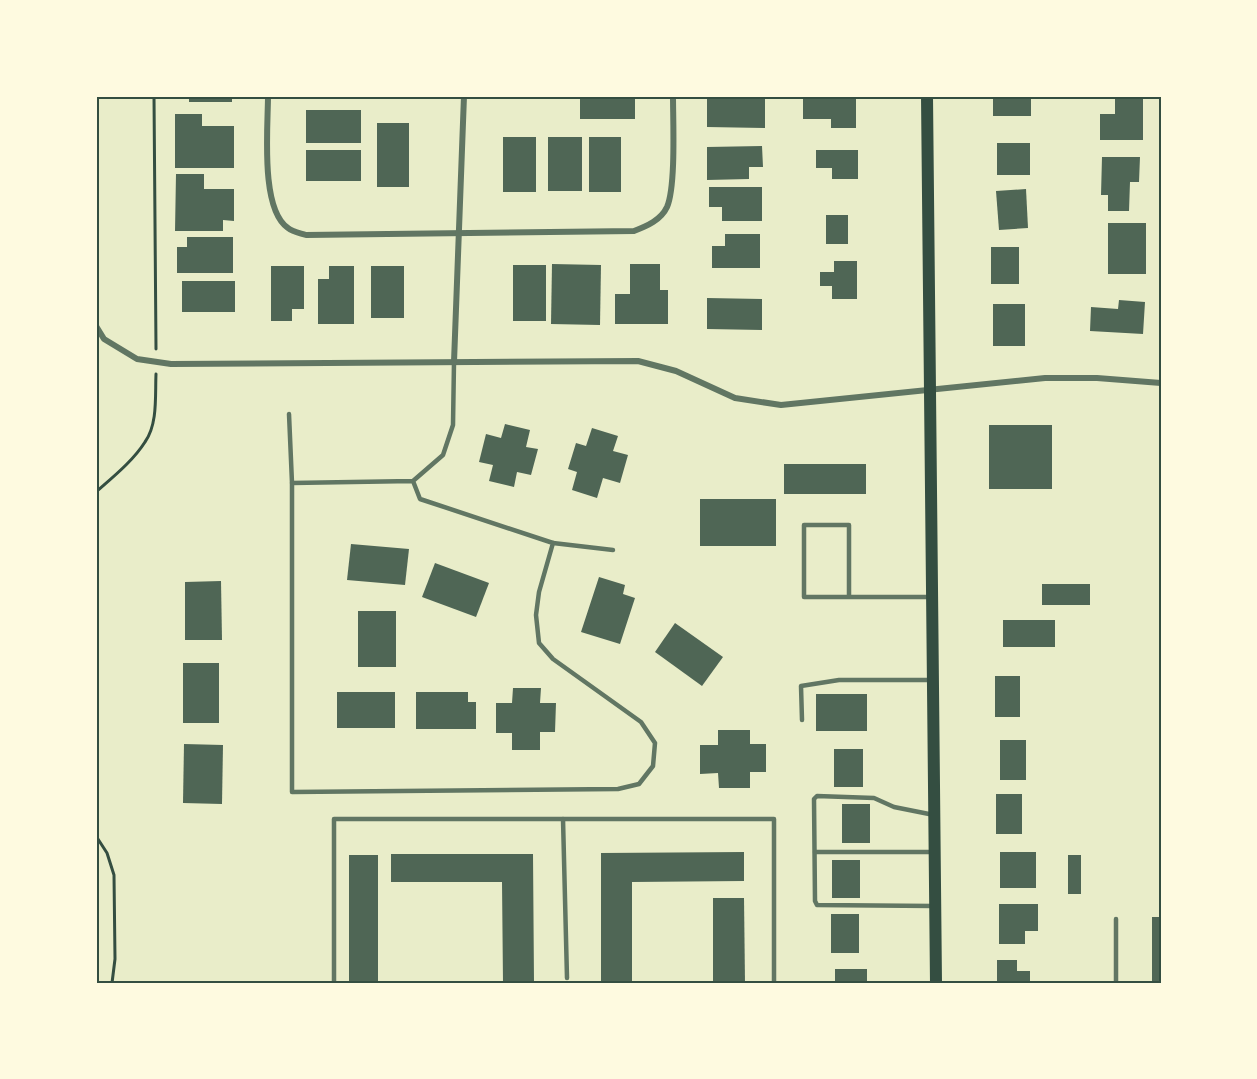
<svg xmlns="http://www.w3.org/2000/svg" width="1257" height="1079" viewBox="0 0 1257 1079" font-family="Bitter,serif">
  <rect width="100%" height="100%" fill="#e9edc9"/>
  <g fill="#4f6655">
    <rect x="189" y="96" width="43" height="6"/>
    <rect x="580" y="96" width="55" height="23"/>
    <polygon points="707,96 765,96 765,128 707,127"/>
    <polygon points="803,96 856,96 856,128 831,128 831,119 803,119"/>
    <rect x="993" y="96" width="38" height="20"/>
    <polygon points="1115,99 1143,99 1143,140 1100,140 1100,114 1115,114"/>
    <rect x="306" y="110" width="55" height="33"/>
    <polygon points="175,114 202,114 202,126 234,126 234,168 175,168"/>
    <rect x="377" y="123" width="32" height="64"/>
    <rect x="503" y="137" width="33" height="55"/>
    <rect x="548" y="137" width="34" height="54"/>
    <rect x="589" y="137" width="32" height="55"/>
    <rect x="997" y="143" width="33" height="32"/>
    <polygon points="762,146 763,167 749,167 749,179 707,180 707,147"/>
    <rect x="306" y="150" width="55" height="31"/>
    <polygon points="816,150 858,150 858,179 832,179 832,168 816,168"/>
    <polygon points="1102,157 1140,157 1139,182 1130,182 1129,211 1108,211 1108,195 1101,195"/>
    <polygon points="176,174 204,174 204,189 234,189 234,221 223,220 223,231 175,231"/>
    <polygon points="709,187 762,187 762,221 722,221 722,207 709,207"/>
    <polygon points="1026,189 1028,228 999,230 996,191"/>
    <rect x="826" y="215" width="22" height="29"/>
    <rect x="1108" y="223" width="38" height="51"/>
    <polygon points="725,234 760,234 760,268 712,268 712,246 725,246"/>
    <polygon points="187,237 233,237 233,273 177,273 177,247 187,247"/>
    <rect x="991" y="247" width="28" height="37"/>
    <polygon points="834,261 857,261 857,299 832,299 832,286 820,286 820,272 834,272"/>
    <polygon points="552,264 601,265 600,325 551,324"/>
    <polygon points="630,264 660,264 660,290 668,290 668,324 615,324 615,294 630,294"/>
    <rect x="513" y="265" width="33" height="56"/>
    <polygon points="271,266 304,266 304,309 292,309 292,321 271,321"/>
    <polygon points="329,266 354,266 354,324 318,324 318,279 329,279"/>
    <rect x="371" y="266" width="33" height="52"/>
    <rect x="182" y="281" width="53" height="31"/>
    <polygon points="707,298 762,299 762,330 707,329"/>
    <polygon points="1119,300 1145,302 1143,334 1090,331 1091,307 1118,309"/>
    <rect x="993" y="304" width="32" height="42"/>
    <polygon points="505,424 530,430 526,447 538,449 531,475 517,472 514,487 489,481 493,465 479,462 486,434 501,438"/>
    <rect x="989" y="425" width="63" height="64"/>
    <polygon points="592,428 618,436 613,451 628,455 620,483 603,478 597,498 572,490 577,472 568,469 576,443 586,446"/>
    <rect x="784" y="464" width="82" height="30"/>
    <rect x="700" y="499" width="76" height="47"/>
    <polygon points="351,544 409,549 405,585 347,580"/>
    <polygon points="435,563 489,583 476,617 422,597"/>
    <polygon points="599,577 625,585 623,594 635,598 620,644 581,632"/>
    <polygon points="221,581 222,640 185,640 185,582"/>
    <rect x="1042" y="584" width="48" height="21"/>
    <rect x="358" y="611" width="38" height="56"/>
    <rect x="1003" y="620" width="52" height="27"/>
    <polygon points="675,623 723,657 702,686 655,652"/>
    <rect x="183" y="663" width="36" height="60"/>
    <rect x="995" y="676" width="25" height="41"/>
    <polygon points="513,688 541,688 540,703 556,703 555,732 540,732 540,750 512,750 512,733 496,733 496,703 512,703"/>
    <rect x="337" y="692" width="58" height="36"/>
    <polygon points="416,692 468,692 468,702 476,702 476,729 416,729"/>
    <rect x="816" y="694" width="51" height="37"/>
    <polygon points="718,730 750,730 750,744 766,744 766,772 750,772 750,788 719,788 718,773 700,774 700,745 718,745"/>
    <rect x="1000" y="740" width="26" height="40"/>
    <polygon points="184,744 223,745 222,804 183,803"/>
    <rect x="834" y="749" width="29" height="38"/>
    <rect x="996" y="794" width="26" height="40"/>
    <rect x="842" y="804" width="28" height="39"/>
    <polygon points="744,852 744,881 632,882 632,983 601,983 601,853"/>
    <rect x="1000" y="852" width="36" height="36"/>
    <polygon points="391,854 533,854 534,983 503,983 502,882 391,882"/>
    <rect x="349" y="855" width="29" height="128"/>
    <rect x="1068" y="855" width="13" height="39"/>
    <rect x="832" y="860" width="28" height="38"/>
    <polygon points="713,898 744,898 745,983 713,983"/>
    <polygon points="999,904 1038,904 1038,931 1025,931 1025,944 999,944"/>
    <rect x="831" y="914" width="28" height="39"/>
    <rect x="1152" y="917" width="9" height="66"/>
    <polygon points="997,960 1017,960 1017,971 1030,971 1030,983 997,983"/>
    <rect x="835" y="969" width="32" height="14"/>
  </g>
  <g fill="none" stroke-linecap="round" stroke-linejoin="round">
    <g stroke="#344e41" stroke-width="3">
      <polyline points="154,96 156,349"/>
      <path d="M96 492C113 477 133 461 145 442 158 424 155 395 156 374"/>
      <polyline points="96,836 107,853 114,875 115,959 112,983"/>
    </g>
    <g stroke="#617663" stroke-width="4.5">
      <polyline points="289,414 292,483"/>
      <polyline points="413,481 420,499 553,543 539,592 536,615 539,643 553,659 641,722 655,743 653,766 639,784 618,789 292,792 292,483 413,481 443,455 453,425 454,362"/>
      <polyline points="553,543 613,550"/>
      <polyline points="849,597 849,525 804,525 804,597 931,597"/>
      <polyline points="802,720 801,686 839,680 931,680"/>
      <polyline points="563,819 567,978"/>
      <polyline points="815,852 932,852"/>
      <polyline points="933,906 817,905 815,901 814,799 817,796 874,798 894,807 934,815"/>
      <polyline points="334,983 334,819 774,819 774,983"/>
      <polyline points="1116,983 1116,919"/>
    </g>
    <g stroke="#617663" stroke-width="6">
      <path d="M268 96C268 127 260 209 288 228 293 232 300 233 306 235L634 231C647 226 661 220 667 207 676 186 673 121 673 96"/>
      <polyline points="96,326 104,339 137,359 171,364 638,361 676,371 735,398 781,405 1045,378 1097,378 1161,383"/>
      <polyline points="454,362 464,96"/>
    </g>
    <polyline stroke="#344e41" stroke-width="12" points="927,96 936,983"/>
  </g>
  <rect width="1257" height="1079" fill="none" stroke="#fefae0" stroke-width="195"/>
  <rect x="98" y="98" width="1062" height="884" fill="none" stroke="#344e41" stroke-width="2"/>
</svg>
